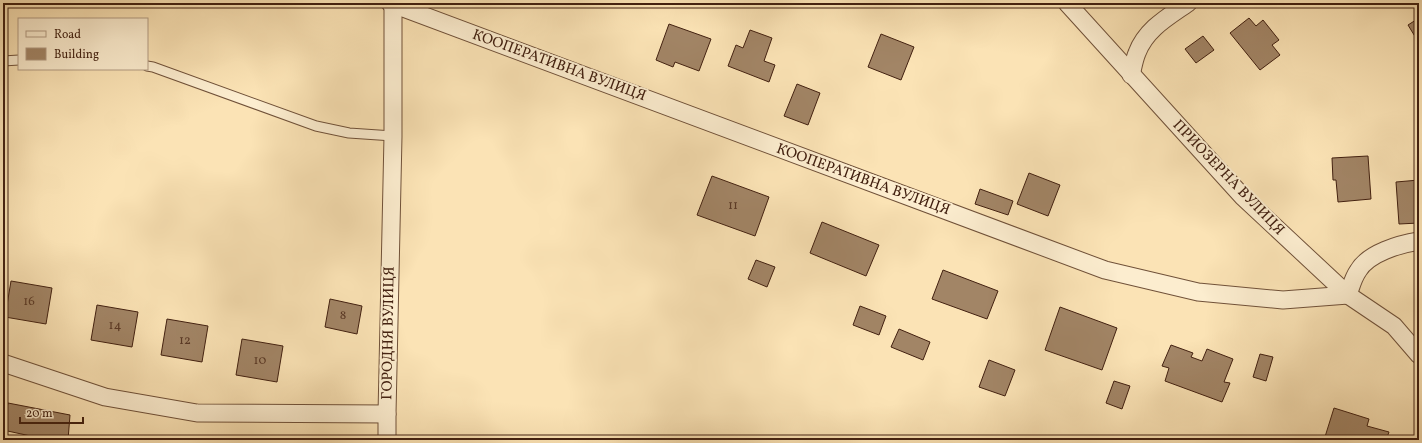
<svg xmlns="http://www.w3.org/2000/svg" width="1422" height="443" viewBox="0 0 1422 443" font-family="Vollkorn,serif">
  <rect width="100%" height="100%" fill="#fbe3b5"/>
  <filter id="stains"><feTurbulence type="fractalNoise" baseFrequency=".005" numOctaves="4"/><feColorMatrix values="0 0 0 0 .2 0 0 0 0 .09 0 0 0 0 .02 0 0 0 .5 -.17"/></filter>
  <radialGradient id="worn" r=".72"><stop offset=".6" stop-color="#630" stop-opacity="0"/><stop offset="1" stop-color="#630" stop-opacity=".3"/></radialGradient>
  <g fill="#a28566" stroke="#422010">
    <polygon points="1249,18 1256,26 1263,20 1279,40 1272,45 1280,55 1260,70 1230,33"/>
    <polygon points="1419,18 1419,43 1408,25"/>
    <polygon points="669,24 711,39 699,71 675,62 673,67 656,60"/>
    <polygon points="750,30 772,38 764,61 775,65 769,82 728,66 736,45 743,48"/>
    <polygon points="881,34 914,47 901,80 868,67"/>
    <polygon points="1203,36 1214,50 1196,63 1185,49"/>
    <polygon points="797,84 820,93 808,125 784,116"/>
    <polygon points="1368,156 1371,199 1338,202 1336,180 1333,180 1332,158"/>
    <polygon points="1029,173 1060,185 1048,216 1017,204"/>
    <polygon points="712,176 769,197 755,236 697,215"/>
    <polygon points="1419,180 1419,223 1399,224 1396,182"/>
    <polygon points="980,189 1013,201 1008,215 975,204"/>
    <polygon points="822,222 879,245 866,276 810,253"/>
    <polygon points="756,260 775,267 767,287 748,279"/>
    <polygon points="943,270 998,291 987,319 932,299"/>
    <polygon points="11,281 52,288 46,324 5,317"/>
    <polygon points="330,299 362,306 357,334 325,327"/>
    <polygon points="97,305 138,312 132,347 91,340"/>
    <polygon points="860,306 886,316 879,335 853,325"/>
    <polygon points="1060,307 1117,328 1102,370 1045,350"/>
    <polygon points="167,319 208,326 202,362 161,355"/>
    <polygon points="899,329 930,342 923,360 891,347"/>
    <polygon points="242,339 283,346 277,382 236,375"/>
    <polygon points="1171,345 1193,353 1191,357 1202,361 1207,349 1233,359 1224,382 1230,383 1222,402 1165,381 1169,368 1162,366"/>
    <polygon points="1260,354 1273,357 1266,381 1253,377"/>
    <polygon points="989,360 1015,370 1005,396 979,387"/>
    <polygon points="1114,381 1130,386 1122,409 1106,403"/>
    <polygon points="8,403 70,415 68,440 49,440 3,430"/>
    <polygon points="1334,408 1369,419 1367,426 1389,432 1386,440 1324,440"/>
  </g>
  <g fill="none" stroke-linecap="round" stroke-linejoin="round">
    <g stroke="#705139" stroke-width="11">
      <g id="lane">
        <polyline points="3,61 19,60"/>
        <polyline points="147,66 153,67 316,126 349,133 393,136"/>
      </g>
    </g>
    <g stroke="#705139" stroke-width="19">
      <g id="street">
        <polyline points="390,3 1105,270 1198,292 1283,300 1348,295"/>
        <polyline points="1067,3 1243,197 1348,295 1394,326 1419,355"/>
        <path d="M1131 75C1133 68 1134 60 1137 53 1146 29 1168 17 1188 3"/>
        <path d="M1348 295C1351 287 1353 278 1358 271 1368 253 1400 244 1419 241"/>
        <polyline points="3,363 105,397 197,413 387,414 393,136 393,4"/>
        <polyline points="387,440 387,414"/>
      </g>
    </g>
    <use href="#lane" stroke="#fcedcf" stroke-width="9"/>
    <use href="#street" stroke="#fcedcf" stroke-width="17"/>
  </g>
  <g text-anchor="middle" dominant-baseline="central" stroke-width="4" stroke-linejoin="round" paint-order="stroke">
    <g font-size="13" fill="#5a3926">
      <text x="733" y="206">11</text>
      <text x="29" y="302">16</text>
      <text x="343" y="316">8</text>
      <text x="115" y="326">14</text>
      <text x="185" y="341">12</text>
      <text x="260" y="361">10</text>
    </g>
    <g font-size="15" fill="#422010" stroke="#fcedcf">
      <text transform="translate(559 66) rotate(20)">КООПЕРАТИВНА ВУЛИЦЯ</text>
      <text transform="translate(1228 178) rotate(46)">ПРИОЗЕРНА ВУЛИЦЯ</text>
      <text transform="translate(863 180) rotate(20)">КООПЕРАТИВНА ВУЛИЦЯ</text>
      <text transform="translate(389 333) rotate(-89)">ГОРОДНЯ ВУЛИЦЯ</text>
    </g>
  </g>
  <rect width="1422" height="443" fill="none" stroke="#fbe3b5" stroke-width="16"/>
  <rect x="4" y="4" width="1414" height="435" fill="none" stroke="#422010" stroke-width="2"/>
  <rect x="8" y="8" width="1406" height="427" fill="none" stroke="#422010"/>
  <rect x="18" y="18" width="130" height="52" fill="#fcedcf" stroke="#b29b83"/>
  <rect x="26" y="31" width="20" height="6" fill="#fcedcf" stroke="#b29b83"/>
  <text x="54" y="38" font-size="12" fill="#422010">Road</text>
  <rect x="26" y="48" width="20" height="12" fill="#a28566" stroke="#b29b83"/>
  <text x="54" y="58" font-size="12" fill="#422010">Building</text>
  <path d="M20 417v6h63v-6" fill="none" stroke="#422010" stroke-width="2"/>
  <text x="26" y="417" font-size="12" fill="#422010" stroke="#fcedcf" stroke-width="3" paint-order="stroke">20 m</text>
  <rect width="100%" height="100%" filter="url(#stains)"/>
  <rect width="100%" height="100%" fill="url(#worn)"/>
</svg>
